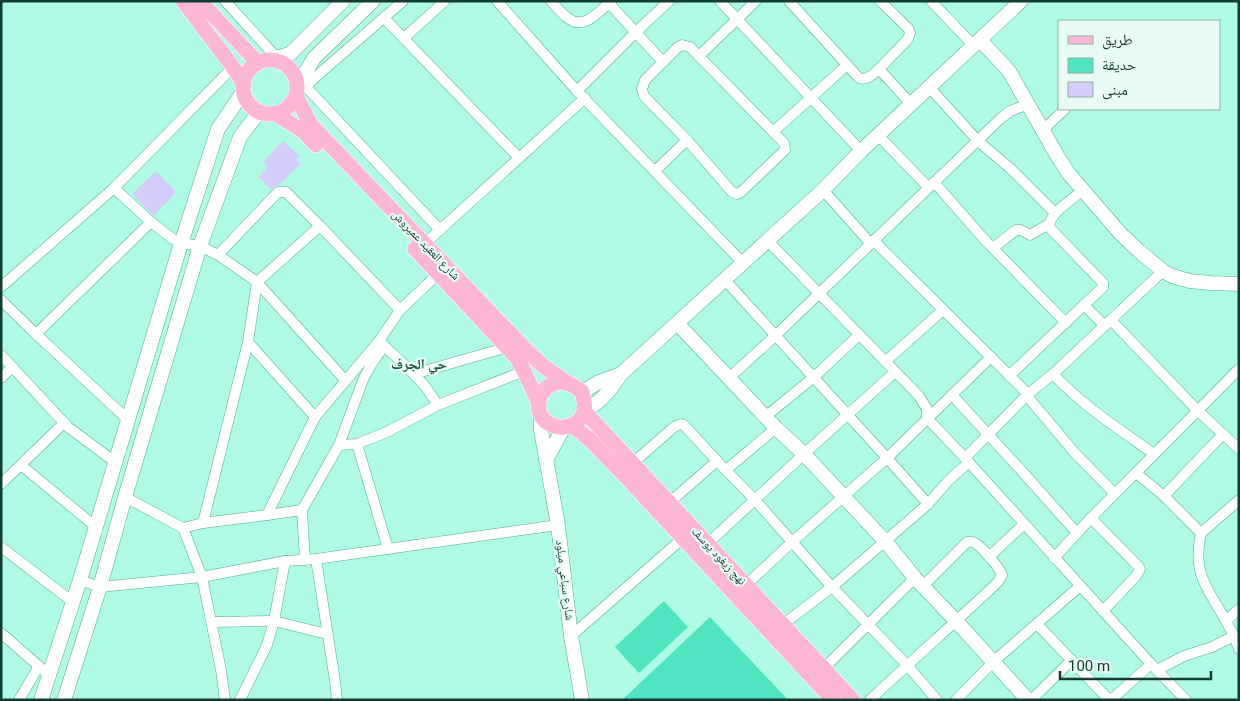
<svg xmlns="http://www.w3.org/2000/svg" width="1240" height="701" viewBox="0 0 1240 701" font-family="Roboto,'Noto Naskh Arabic',sans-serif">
  <rect width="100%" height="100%" fill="#b0fbe5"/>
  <g fill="#4fe5c1">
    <polygon points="664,601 688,627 639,673 615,647"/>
    <polygon points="710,617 788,700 622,700"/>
  </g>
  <g fill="#d5cdf9">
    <polygon points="283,141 299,155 296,160 301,163 279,185 275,186 271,190 259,177 267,168 264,161"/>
    <polygon points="156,171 176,192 154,216 132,194"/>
  </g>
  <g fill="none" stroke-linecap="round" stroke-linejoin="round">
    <g stroke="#4aac93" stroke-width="11">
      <g id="street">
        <polyline points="225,1 277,58"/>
        <polyline points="403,1 311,81 308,86 308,89 440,230"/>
        <polyline points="497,1 577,91 743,263"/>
        <path d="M551 1C556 7 561 13 568 18 583 31 599 12 611 1"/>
        <polyline points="607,1 663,62"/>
        <polyline points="720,1 861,151"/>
        <path d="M789 1 859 78C867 81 873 74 879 69L911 104"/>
        <polyline points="931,1 974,46"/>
        <polyline points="384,18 519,158"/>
        <polyline points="404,38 445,1"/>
        <polygon points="682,45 690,47 784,143 785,150 741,192 737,194 732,192 687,140 644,96 642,89 645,80 678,47"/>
        <polyline points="699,56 756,1"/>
        <polyline points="879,69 908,39 910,33 908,28 880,1"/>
        <polyline points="930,88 978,141 1011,169 1055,213"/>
        <polyline points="577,91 636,32 669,1"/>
        <polyline points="1043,130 1065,109"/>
        <polyline points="773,132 847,65"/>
        <polyline points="878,135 928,187"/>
        <polyline points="655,171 687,140"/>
        <polyline points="934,182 983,238 1066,323"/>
        <polyline points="114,188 151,222 173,239 182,243 200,246 218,255 257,282 345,380"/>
        <polyline points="823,190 871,244"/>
        <polyline points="768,241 919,396 927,409 927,418 965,458 1151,664 1186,700"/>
        <polyline points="874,241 1028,394"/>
        <polyline points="421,247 585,98"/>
        <polyline points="993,248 1016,230 1021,230 1030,235 1049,224"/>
        <polyline points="218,255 278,192 286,192 320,226 400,310"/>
        <polyline points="725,280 887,458 928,504"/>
        <polyline points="1,287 114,188 233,67"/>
        <polyline points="1,300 36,334"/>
        <polyline points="1084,305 1105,326"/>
        <polyline points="1111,320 1197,410 1239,449"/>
        <polyline points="248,342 315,417"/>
        <polyline points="381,343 408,368 425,386 438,405"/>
        <polyline points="1,355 68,427 115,462"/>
        <polyline points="886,361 943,310"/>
        <polyline points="414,374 508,347"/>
        <path d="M1053 374C1083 406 1119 429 1154 454"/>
        <path d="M1009 376 1103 287V283L1049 227C1049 213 1073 199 1083 190"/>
        <polyline points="1,378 12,367"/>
        <polyline points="729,378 775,336 1000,119 1010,111 1029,104"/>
        <polyline points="952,395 1019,468 1077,533"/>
        <polyline points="1027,396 1074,452 1115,494"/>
        <polyline points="765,417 814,377 859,335"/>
        <polyline points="127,419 36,334 151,222"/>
        <polyline points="357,444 388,549"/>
        <polyline points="339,445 357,444 387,432 438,405 524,371"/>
        <polyline points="965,458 1028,394 1053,374 1163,271"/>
        <polyline points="633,463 674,427 681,424 684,425 717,461 755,500 832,587 907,665 937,700"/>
        <polyline points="21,465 96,527"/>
        <polyline points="726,470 776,428"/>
        <path d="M1136 473 1164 496 1201 533C1192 574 1207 587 1226 621L1239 609"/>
        <polyline points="1,484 64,423"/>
        <polyline points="1164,496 1223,434"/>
        <polyline points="125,497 183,528"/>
        <polyline points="670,502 717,461"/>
        <polyline points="302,510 267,515 203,523 248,342 257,282 320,226"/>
        <polyline points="267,515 315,417 379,341 400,310 438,274"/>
        <polyline points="1091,518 1139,567 1140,569 1136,576 1103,611"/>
        <polyline points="203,523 183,528 202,577 221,670 225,700"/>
        <polyline points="1201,533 1239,500"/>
        <polyline points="1,547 73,602"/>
        <polyline points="704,547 804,454 895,372"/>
        <polyline points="989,557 1024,524"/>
        <polyline points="1054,558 1091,518 1239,369"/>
        <polyline points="316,559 335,681 337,700"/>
        <polyline points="305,560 302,510 339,445 363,380 371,365 384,346"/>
        <polyline points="80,580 100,587 202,577 285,561 316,559 558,525"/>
        <polyline points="746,585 791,543 887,458 991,357"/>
        <polyline points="1226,621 1234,636 1239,649"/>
        <polyline points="212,622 274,621 327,634"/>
        <polyline points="1037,624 1109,700"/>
        <polyline points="784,625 790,619 832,587 928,504 948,481 969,462"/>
        <polyline points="1,633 49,675"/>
        <polyline points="571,636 683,538"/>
        <polyline points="1157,670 1184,656 1212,647 1234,636"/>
        <polyline points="819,673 915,578"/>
        <polyline points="19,700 39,666"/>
        <polyline points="240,700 267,645 274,621 285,561"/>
        <path d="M870 700C912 660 956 622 998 582L1002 575C999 567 983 548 975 543 972 541 971 542 967 542L923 586"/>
        <polyline points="956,700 993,662 1080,586"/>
        <polyline points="1031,700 1072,660"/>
        <polyline points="1111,700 1151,664"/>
      </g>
    </g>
    <g stroke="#4aac93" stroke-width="15">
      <g id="secondary">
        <polyline points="980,40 1009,71 1058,157 1069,174 1120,233 1139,251 1163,271 1172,276 1190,281 1210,283 1239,284"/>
        <polyline points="267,60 290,54 343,1"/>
        <polyline points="297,87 314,58 373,1"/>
        <polyline points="677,323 776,428 804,454 885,541 915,578 957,622 1028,700"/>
        <polyline points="582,392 599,382 621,374"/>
        <path d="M584 407C587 406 590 406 593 405 602 401 615 383 621 374L823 190 861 151 1021 1"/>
        <polyline points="541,417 541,430 558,525 571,636 582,700"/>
        <polyline points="546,460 564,427"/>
        <polyline points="41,700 80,580 179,250 218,129 243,92"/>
        <polyline points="64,700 100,587 125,497 200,246 240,137 259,112"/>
      </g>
    </g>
    <g stroke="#fff" stroke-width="16">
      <g id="primary">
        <polyline points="183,1 233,67 243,83"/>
        <polyline points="200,1 258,63"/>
        <circle cx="270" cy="87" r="27"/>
        <polyline points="296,96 311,125 526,350 543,366 568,383"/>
        <polyline points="276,114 304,132 316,145"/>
        <polyline points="415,249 517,358 524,371 539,404"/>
        <path d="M561 382C570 383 575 386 582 392 583 397 586 405 584 411 576 439 529 428 540 397 544 387 552 383 561 382Z"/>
        <polyline points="584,411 853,700"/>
        <polyline points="571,425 588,438 627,478 833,700"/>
      </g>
    </g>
    <use href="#street" stroke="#fff" stroke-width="10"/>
    <use href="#secondary" stroke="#fff" stroke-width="14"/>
    <use href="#primary" stroke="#fdb6d5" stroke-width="15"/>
  </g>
  <g text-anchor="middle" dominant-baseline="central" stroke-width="4.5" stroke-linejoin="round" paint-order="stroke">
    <g font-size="12" fill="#133c32" stroke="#e9fbf5">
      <text transform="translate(426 245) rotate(46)">شارع العقيد عميروش</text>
      <text transform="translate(719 556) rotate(47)">نهج زيغود يوسف</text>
      <text transform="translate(565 580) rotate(83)">شارع سباعي ميلود</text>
    </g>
    <g font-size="14" font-weight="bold" fill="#1e5245" stroke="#e9fbf5">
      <text x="419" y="364">حي الجرف</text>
    </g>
  </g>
  <rect width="1240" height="701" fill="none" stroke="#133c32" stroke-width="5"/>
  <rect x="1058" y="20" width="162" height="90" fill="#e9fbf5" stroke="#93afa7"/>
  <rect x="1068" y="36" width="25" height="8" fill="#fdb6d5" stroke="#93afa7"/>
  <text x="1102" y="45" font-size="15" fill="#133c32">طريق</text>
  <rect x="1068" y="58" width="25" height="15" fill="#4fe5c1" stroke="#93afa7"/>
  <text x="1102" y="70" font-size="15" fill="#133c32">حديقة</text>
  <rect x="1068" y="82" width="25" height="15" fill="#d5cdf9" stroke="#93afa7"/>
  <text x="1102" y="95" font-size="15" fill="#133c32">مبنى</text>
  <path d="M1060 671v8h151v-8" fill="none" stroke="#133c32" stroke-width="2.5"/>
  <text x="1068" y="671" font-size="15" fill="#133c32" stroke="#e9fbf5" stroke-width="4" paint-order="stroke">100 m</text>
</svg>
